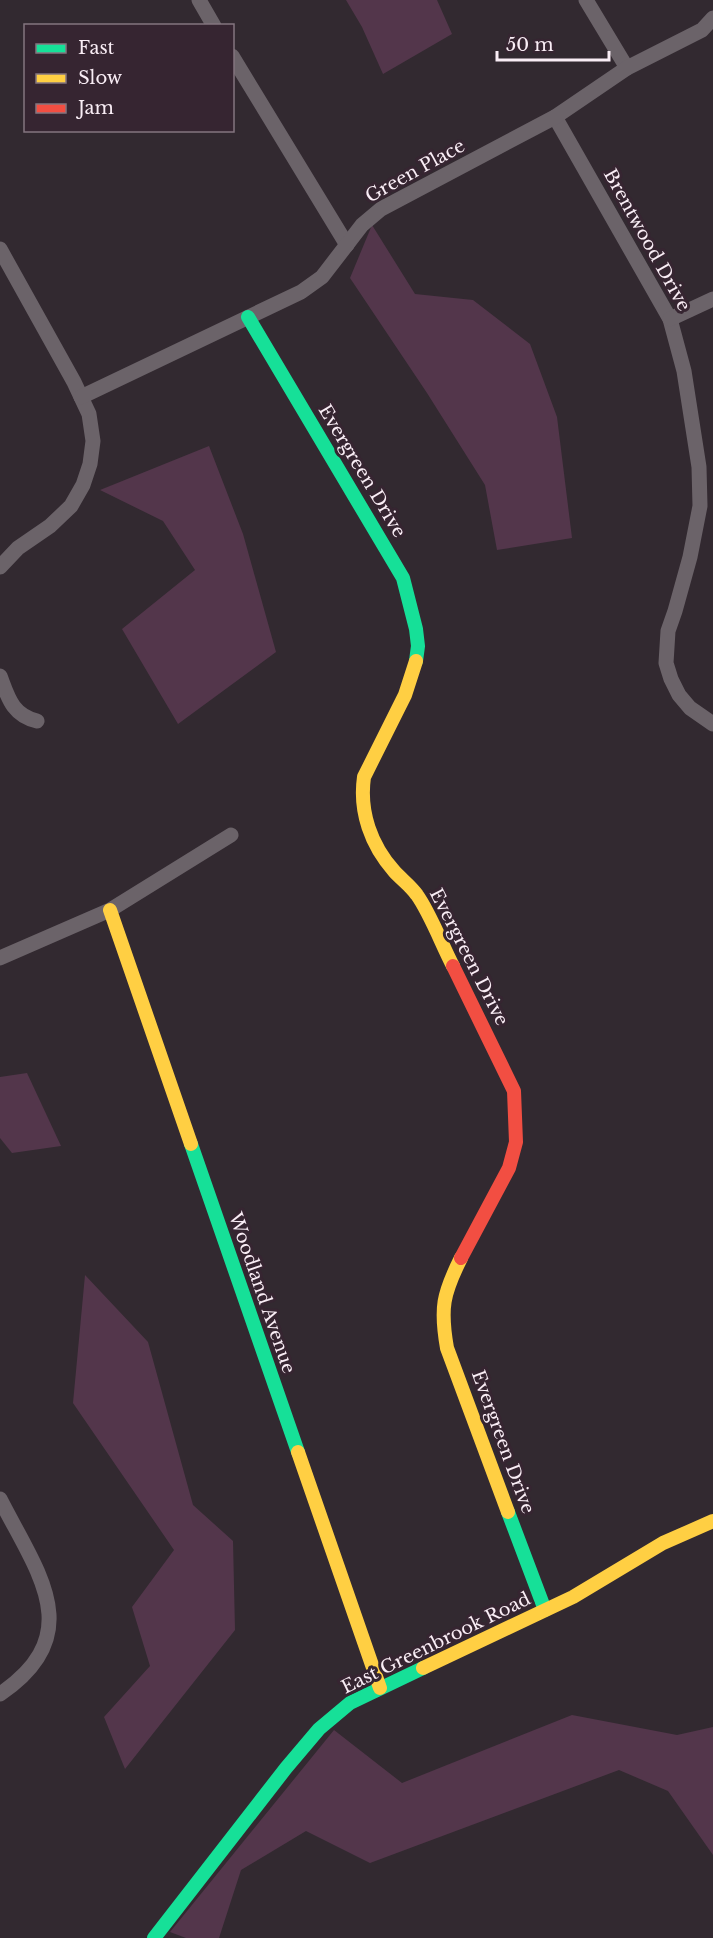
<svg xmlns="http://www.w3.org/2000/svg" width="713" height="1938" viewBox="0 0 713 1938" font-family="'Libre Baskerville',serif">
  <rect width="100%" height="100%" fill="#322930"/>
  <g fill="#53364b">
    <polygon points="346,0 437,0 452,34 383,74 362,27"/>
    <polygon points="372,225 415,294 473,300 530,344 557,417 572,538 497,550 485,485 427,393 350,278"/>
    <polygon points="209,446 243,534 276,652 178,724 122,629 195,570 163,521 100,490"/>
    <polygon points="27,1073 61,1146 12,1153 0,1138 0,1077"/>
    <polygon points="85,1275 148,1342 193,1505 233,1541 235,1630 125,1769 104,1717 150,1666 132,1607 174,1550 73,1403"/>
    <polygon points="572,1715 677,1735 713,1727 713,1855 668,1791 619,1770 370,1863 306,1831 241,1870 219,1938 186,1938 170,1932 334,1730 402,1783"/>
  </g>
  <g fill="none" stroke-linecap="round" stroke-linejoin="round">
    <g stroke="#6b6369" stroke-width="15">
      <polyline points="199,0 214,26"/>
      <polyline points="586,0 627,68"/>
      <polyline points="232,56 347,245"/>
      <polyline points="555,117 670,319 684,371 699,467 700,506 690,557 675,611 668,631 666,663 671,679 679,695 690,708 713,724"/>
      <polyline points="0,249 74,382 89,414 93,441 90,464 83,485 71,506 50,526 18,548 0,567"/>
      <polyline points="670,319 713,299"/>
      <polyline points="81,397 301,292 322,277 362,225 381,209 555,117 627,68 702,30 713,18"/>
      <path d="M0 676C8 697 12 715 37 721"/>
      <polyline points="0,958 110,910 231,835"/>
      <path d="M0 1499C37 1572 89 1634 0 1694"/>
    </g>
    <g stroke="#16e098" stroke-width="14">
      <polyline points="248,317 403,578 416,629 418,646 416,661"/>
      <polyline points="191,1144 298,1452"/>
      <polyline points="508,1512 545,1610"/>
      <polyline points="154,1938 286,1768 319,1729 350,1703 423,1668"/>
    </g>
    <g stroke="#ffcf43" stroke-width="14">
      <path d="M416 661 405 695 364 777C359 812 371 845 394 871 401 879 411 886 417 895 430 913 442 945 453 966"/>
      <polyline points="110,910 191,1144"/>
      <path d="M461 1258C443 1294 440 1308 447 1348L508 1512"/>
      <polyline points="298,1452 380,1688"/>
      <polyline points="423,1668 573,1597 663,1543 713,1521"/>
    </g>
    <polyline stroke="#f24e42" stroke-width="14" points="453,966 514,1091 516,1142 509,1168 461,1258"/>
  </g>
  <g text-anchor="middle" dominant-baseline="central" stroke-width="6" stroke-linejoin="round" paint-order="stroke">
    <g font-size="18" fill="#f9edf5" stroke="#362531">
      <text transform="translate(415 171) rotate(-29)">Green Place</text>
      <text transform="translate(647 240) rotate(61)">Brentwood Drive</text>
      <text transform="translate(362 471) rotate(59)">Evergreen Drive</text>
      <text transform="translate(469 957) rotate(63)">Evergreen Drive</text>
      <text transform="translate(262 1293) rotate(71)">Woodland Avenue</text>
      <text transform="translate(503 1442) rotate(70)">Evergreen Drive</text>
      <text transform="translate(436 1643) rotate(-26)">East Greenbrook Road</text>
    </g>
  </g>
  <rect x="24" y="24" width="210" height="108" fill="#362531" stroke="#84757f" stroke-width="1.5"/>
  <rect x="36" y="44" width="30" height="9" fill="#16e098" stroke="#84757f" stroke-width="1.5"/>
  <text x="78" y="54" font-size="18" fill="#f9edf5">Fast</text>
  <rect x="36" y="74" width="30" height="9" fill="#ffcf43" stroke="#84757f" stroke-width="1.5"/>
  <text x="78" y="84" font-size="18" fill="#f9edf5">Slow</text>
  <rect x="36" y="104" width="30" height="9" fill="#f24e42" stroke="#84757f" stroke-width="1.5"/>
  <text x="78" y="114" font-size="18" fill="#f9edf5">Jam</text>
  <path d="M497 51v9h112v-9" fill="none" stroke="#f9edf5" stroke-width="3"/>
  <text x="506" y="51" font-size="18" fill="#f9edf5" stroke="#362531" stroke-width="4.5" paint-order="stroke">50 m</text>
</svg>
